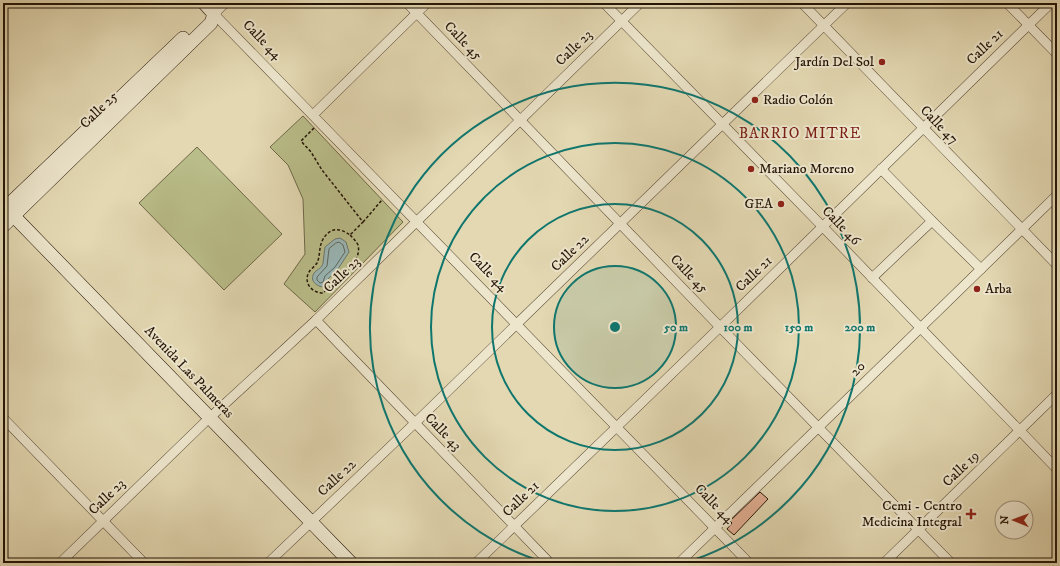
<svg xmlns="http://www.w3.org/2000/svg" width="1060" height="566" viewBox="0 0 1060 566" font-family="'IM FELL DW Pica',serif">
  <rect width="100%" height="100%" fill="#e3d8b2"/>
  <filter id="stains"><feTurbulence type="fractalNoise" baseFrequency=".005" numOctaves="4"/><feColorMatrix values="0 0 0 0 .2 0 0 0 0 .09 0 0 0 0 .02 0 0 0 .5 -.17"/></filter>
  <radialGradient id="worn" r=".72"><stop offset=".6" stop-color="#630" stop-opacity="0"/><stop offset="1" stop-color="#630" stop-opacity=".3"/></radialGradient>
  <g fill="#b9bd89" stroke="#6e6848">
    <polygon points="303,116 403,222 315,312 284,284 305,254 303,199 288,165 270,147"/>
    <polygon points="197,147 282,234 224,290 139,203"/>
  </g>
  <path fill="#99b7b7" stroke="#6a7670" d="M340 238 346 242 349 252 338 269 328 279 327 283 324 287C317 287 308 280 315 272 318 269 322 268 323 263 324 258 324 252 325 247L335 239Z"/>
  <g fill="none" stroke-linecap="round" stroke-linejoin="round">
    <polygon stroke="#5e665e" stroke-width="1" points="336,243 339,242 343,245 345,252 335,267 325,276 323,282 320,283 317,280 317,277 327,266 329,249"/>
  </g>
  <polygon fill="#e1ad91" stroke="#241406" points="760,492 768,499 734,535 727,529 732,523 730,521"/>
  <g fill="none" stroke-linecap="round" stroke-linejoin="round">
    <g stroke="#544531" stroke-width="10">
      <g id="street">
        <polyline points="225,3 214,14 749,563"/>
        <polyline points="407,3 720,327 951,563"/>
        <polyline points="604,3 823,227 1057,469"/>
        <polyline points="802,3 1057,265"/>
        <polyline points="1007,3 1057,54"/>
        <polyline points="313,115 427,3"/>
        <polyline points="881,169 932,221 981,269"/>
        <polyline points="872,278 932,221"/>
        <polyline points="316,320 550,563"/>
        <polyline points="3,418 144,563"/>
        <polyline points="60,563 204,423 316,320 640,3"/>
        <polyline points="268,563 415,423 847,3"/>
        <polyline points="476,563 720,327 1051,3"/>
        <polyline points="679,563 1057,195"/>
        <polyline points="884,563 1057,394"/>
      </g>
    </g>
    <g stroke="#241406" stroke-width="14">
      <g id="secondary">
        <polyline points="204,3 214,14"/>
        <polyline points="3,205 351,563"/>
        <polyline points="3,210 183,38"/>
        <polyline points="3,226 211,23 214,14"/>
      </g>
    </g>
    <g stroke="#241406" stroke-width="1.5" stroke-dasharray="3 2" stroke-linecap="butt">
      <path d="M314 128 301 141 311 152 322 170 363 222 350 235C347 233 342 230 339 230 330 228 323 237 321 244 319 250 320 257 317 263 315 266 311 269 309 272 303 283 312 293 323 293 334 283 363 263 358 245 356 241 353 238 350 235"/>
      <polyline points="363,222 382,200"/>
    </g>
    <use href="#street" stroke="#ede6cd" stroke-width="9"/>
    <use href="#secondary" stroke="#ede6cd" stroke-width="13"/>
  </g>
  <circle cx="615" cy="327" r="61" fill="#0f766e" fill-opacity=".12"/>
  <g fill="none" stroke="#0f766e" stroke-width="2">
    <circle cx="615" cy="327" r="61"/>
    <circle cx="615" cy="327" r="123"/>
    <circle cx="615" cy="327" r="184"/>
    <path d="M547 563A245 245 0 1 1 683 563"/>
  </g>
  <g fill="#8f2418" stroke="#ede6cd" stroke-width="1.5">
    <circle cx="882" cy="62" r="4"/>
    <circle cx="755" cy="100" r="4"/>
    <circle cx="751" cy="169" r="4"/>
    <circle cx="781" cy="204" r="4"/>
    <circle cx="977" cy="289" r="4"/>
    <path d="M969 508h4v4h4v4h-4v4h-4v-4h-4v-4h4z"/>
  </g>
  <g text-anchor="middle" dominant-baseline="central" stroke-width="4" stroke-linejoin="round" paint-order="stroke">
    <g font-size="14" fill="#241406" stroke="#ede6cd">
      <text transform="translate(262 40) rotate(46)">Calle 44</text>
      <text transform="translate(463 41) rotate(46)">Calle 45</text>
      <text transform="translate(985 47) rotate(-44)">Calle 21</text>
      <text transform="translate(574 48) rotate(-44)">Calle 23</text>
      <text transform="translate(99 110) rotate(-44)">Calle 25</text>
      <text transform="translate(939 125) rotate(46)">Calle 47</text>
      <text transform="translate(841 226) rotate(46)">Calle 46</text>
      <text transform="translate(570 253) rotate(-44)">Calle 22</text>
      <text transform="translate(488 272) rotate(46)">Calle 44</text>
      <text transform="translate(689 274) rotate(46)">Calle 45</text>
      <text transform="translate(754 274) rotate(-44)">Calle 21</text>
      <text transform="translate(342 275) rotate(-44)">Calle 23</text>
      <text transform="translate(858 369) rotate(-44)">20</text>
      <text transform="translate(189 372) rotate(46)">Avenida Las Palmeras</text>
      <text transform="translate(443 432) rotate(46)">Calle 43</text>
      <text transform="translate(961 469) rotate(-44)">Calle 19</text>
      <text transform="translate(337 478) rotate(-43)">Calle 22</text>
      <text transform="translate(107 497) rotate(-44)">Calle 23</text>
      <text transform="translate(521 499) rotate(-44)">Calle 21</text>
      <text transform="translate(714 504) rotate(46)">Calle 44</text>
    </g>
    <g font-size="14" fill="#241406" stroke="#ede6cd" text-anchor="end">
      <text x="874" y="62">Jardín Del Sol</text>
      <text x="763" y="100" text-anchor="start">Radio Colón</text>
      <text x="759" y="169" text-anchor="start">Mariano Moreno</text>
      <text x="773" y="204">GEA</text>
      <text x="985" y="289" text-anchor="start">Arba</text>
      <text x="962" y="506">Cemi - Centro<tspan x="962" dy="16">Medicina Integral</tspan></text>
    </g>
    <g font-size="15" letter-spacing="1" fill="#7a1f14" stroke="#ede6cd">
      <text x="800" y="133">BARRIO MITRE</text>
    </g>
  </g>
  <circle cx="615" cy="327" r="6" fill="#0f766e" stroke="#ede6cd" stroke-width="2"/>
  <g font-size="12" text-anchor="middle" font-weight="bold" fill="#0f766e" stroke="#ede6cd" stroke-width="4" stroke-linejoin="round" paint-order="stroke">
    <text x="676" y="331">50 m</text>
    <text x="738" y="331">100 m</text>
    <text x="799" y="331">150 m</text>
    <text x="860" y="331">200 m</text>
  </g>
  <rect width="1060" height="566" fill="none" stroke="#e3d8b2" stroke-width="16"/>
  <rect x="4" y="4" width="1052" height="558" fill="none" stroke="#241406" stroke-width="2"/>
  <rect x="8" y="8" width="1044" height="550" fill="none" stroke="#241406"/>
  <g transform="translate(1014 520) rotate(271)"><circle r="19" fill="#ede6cd" stroke="#9d927d"/>
  <path d="M0-3L7 15L0 10L-7 15Z" fill="#8f2418"/>
  <text y="-6" font-size="11" font-weight="bold" text-anchor="middle" fill="#241406">N</text>
  </g>
  <rect width="100%" height="100%" filter="url(#stains)"/>
  <rect width="100%" height="100%" fill="url(#worn)"/>
</svg>
